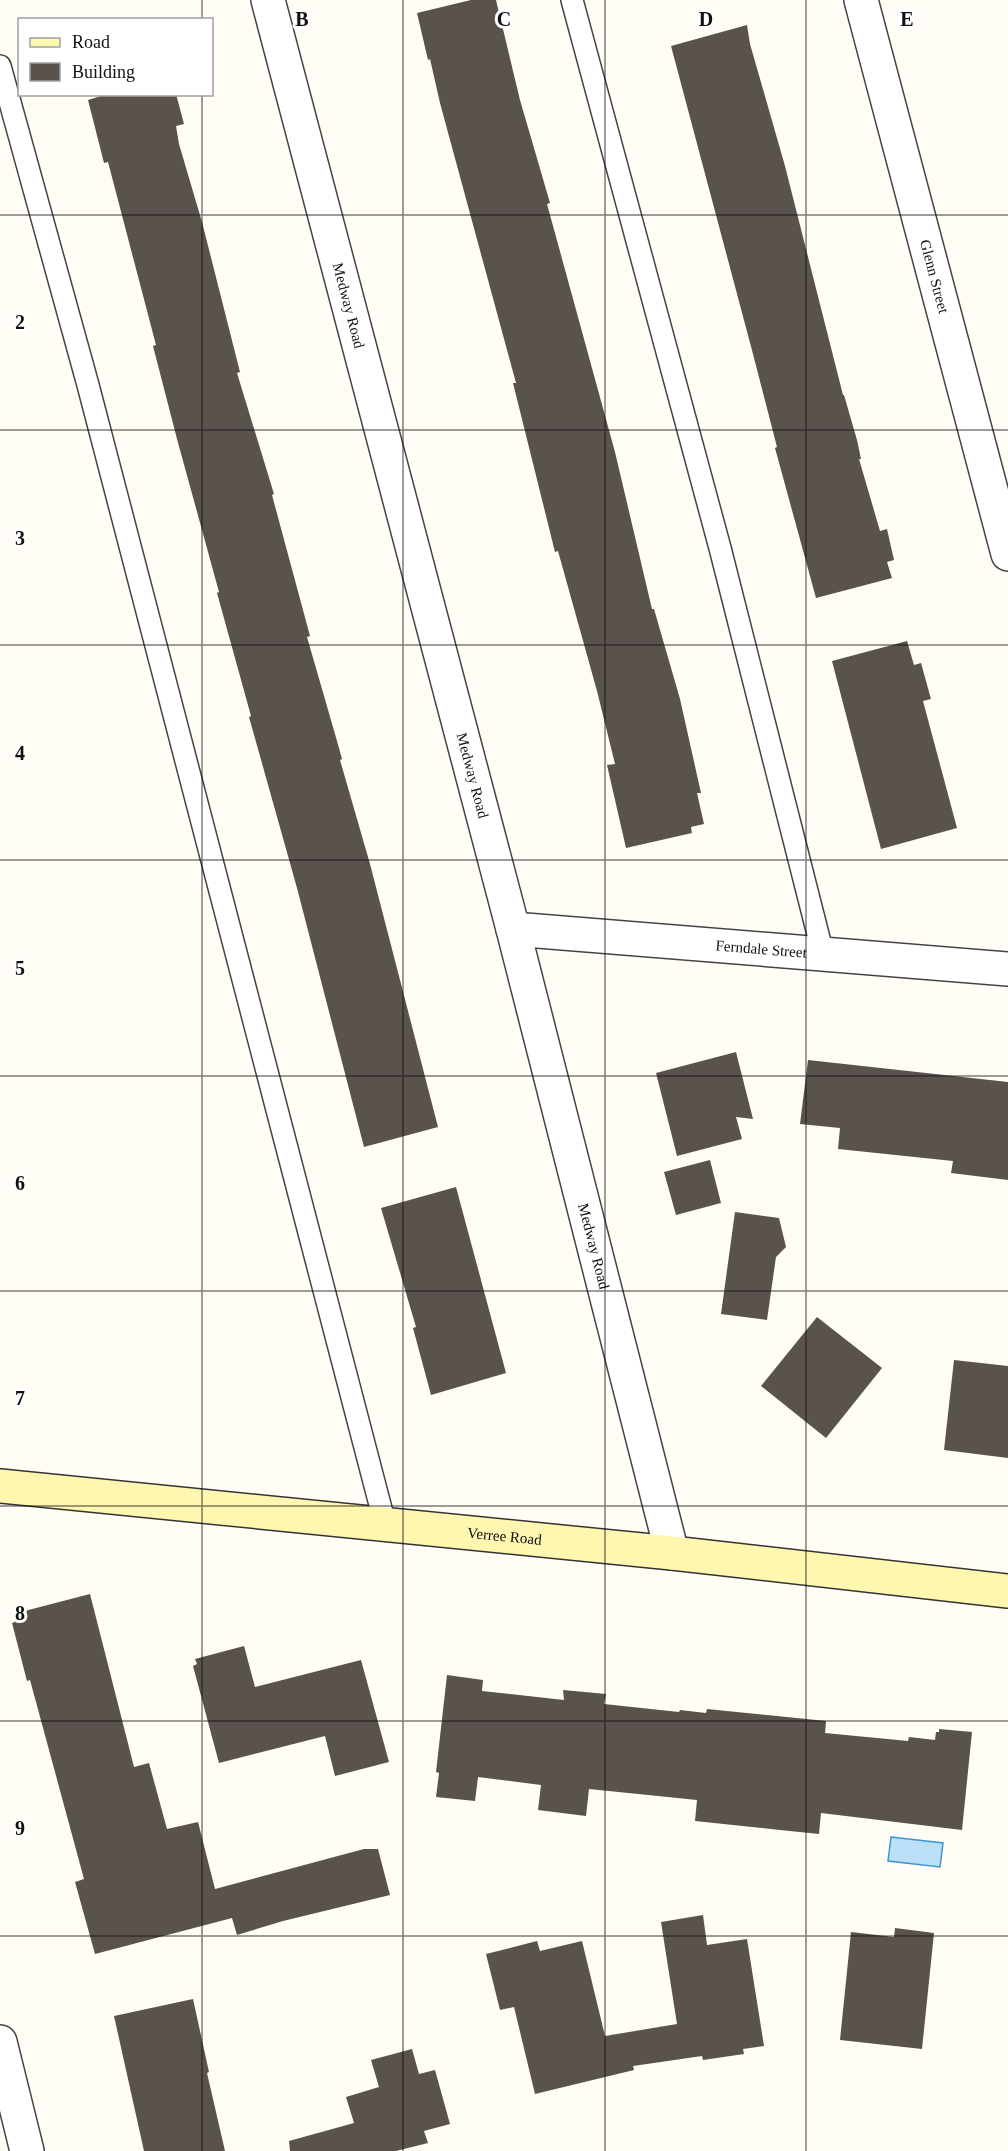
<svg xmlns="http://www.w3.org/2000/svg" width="1008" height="2151" viewBox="0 0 1008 2151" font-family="Georgia,serif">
  <rect width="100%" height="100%" fill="#fffdf5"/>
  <polygon fill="#b9e0f7" stroke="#3f96cf" stroke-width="1.5" points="891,1837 943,1843 940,1867 888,1861"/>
  <g fill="#5a524d">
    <polygon points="471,0 496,0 520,100 550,203 547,204 615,452 652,609 654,609 680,699 701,793 697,793 704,824 691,827 692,833 626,848 607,765 615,764 597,691 558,551 555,552 513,383 516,383 440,103 430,59 428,60 417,13"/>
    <polygon points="747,25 750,44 785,166 843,395 844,395 857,440 861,459 859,459 880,531 887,529 894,560 887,562 892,578 816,598 775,448 777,447 753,354 671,46"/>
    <polygon points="108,94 176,94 184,124 176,126 179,144 202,222 240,372 237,373 274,494 272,495 310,636 307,637 337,741 342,759 340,760 370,864 438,1127 364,1147 297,888 249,717 251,716 217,593 219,592 177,439 153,346 156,345 108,162 104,163 88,100"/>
    <polygon points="907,641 914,665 921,663 931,699 923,701 957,828 881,849 832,661"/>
    <polygon points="736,1052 753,1119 736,1117 742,1139 677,1156 656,1073"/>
    <polygon points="808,1060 1008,1082 1008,1180 951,1173 953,1161 838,1149 840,1128 800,1124"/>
    <polygon points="710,1160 721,1203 676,1215 664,1172"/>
    <polygon points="456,1187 506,1373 431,1395 413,1328 416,1327 381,1208"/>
    <polygon points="735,1212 779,1218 786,1247 776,1257 767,1320 721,1314"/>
    <polygon points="817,1317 882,1368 826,1438 761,1386"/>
    <polygon points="954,1360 1008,1366 1008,1458 944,1450"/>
    <polygon points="90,1594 134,1767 149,1763 167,1829 198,1822 215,1889 334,1857 364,1849 378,1849 390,1895 283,1921 237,1935 232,1918 95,1954 75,1882 84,1879 33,1691 30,1680 27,1681 12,1623 15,1622 13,1614"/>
    <polygon points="244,1646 255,1687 361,1660 389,1762 335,1776 325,1736 219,1763 193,1666 197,1664 195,1659"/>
    <polygon points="447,1675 483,1680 482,1691 564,1700 563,1690 606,1694 604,1704 679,1712 680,1710 706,1713 707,1709 826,1721 825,1733 908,1741 909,1737 935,1740 936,1732 939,1732 939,1729 972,1732 962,1830 821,1813 819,1834 780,1830 695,1821 697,1800 589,1789 586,1816 538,1810 541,1785 478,1777 475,1801 436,1797 439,1773 436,1772"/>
    <polygon points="703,1915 707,1945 747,1939 764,2046 743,2049 744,2054 703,2060 702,2056 633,2066 634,2070 535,2094 514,2007 500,2010 486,1954 537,1941 540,1951 582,1941 605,2036 677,2024 661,1922"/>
    <polygon points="895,1928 934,1933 922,2049 840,2040 851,1932 894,1937"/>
    <polygon points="193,1999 209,2072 207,2073 225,2151 144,2151 114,2016"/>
    <polygon points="412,2049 419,2074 435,2070 450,2124 424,2131 428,2143 396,2151 290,2151 289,2141 354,2123 346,2097 379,2087 371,2060"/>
  </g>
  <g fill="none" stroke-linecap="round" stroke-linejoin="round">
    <g stroke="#444" stroke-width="24">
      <g id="lane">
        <polyline points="572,0 720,548 823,954"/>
        <polyline points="0,66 88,385 385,1524"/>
      </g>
    </g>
    <g stroke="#444" stroke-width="36">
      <g id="street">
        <path id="s1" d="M268 0 513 929 672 1553"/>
        <path id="s2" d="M861 0 1008 554"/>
        <path id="s3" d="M513 929 1008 969"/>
        <polyline points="0,2042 27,2151"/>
      </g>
    </g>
    <g stroke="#333" stroke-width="36">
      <g id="secondary">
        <path id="s4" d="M0 1486 672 1553 1008 1591"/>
      </g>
    </g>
    <use href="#lane" stroke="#fff" stroke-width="21"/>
    <use href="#street" stroke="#fff" stroke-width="33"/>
    <use href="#secondary" stroke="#fff6b0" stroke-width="33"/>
  </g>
  <path fill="none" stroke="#111" stroke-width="1.5" stroke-opacity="0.55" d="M202 0V20M403 0V2151M605 0V2151M806 0V2151M202 94V2151M0 215H1008M0 430H1008M0 645H1008M0 860H1008M0 1076H1008M0 1291H1008M0 1506H1008M0 1721H1008M0 1936H1008"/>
  <g text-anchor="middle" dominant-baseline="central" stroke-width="6" stroke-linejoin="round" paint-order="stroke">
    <g font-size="15" fill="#111" stroke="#fff">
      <text stroke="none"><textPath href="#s2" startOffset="286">Glenn Street</textPath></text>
      <text stroke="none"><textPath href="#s1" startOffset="316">Medway Road</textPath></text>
      <text stroke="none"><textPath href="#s1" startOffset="802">Medway Road</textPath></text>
      <text stroke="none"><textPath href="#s3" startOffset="249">Ferndale Street</textPath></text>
      <text stroke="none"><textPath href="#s1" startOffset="1288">Medway Road</textPath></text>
      <text stroke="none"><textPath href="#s4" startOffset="507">Verree Road</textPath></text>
    </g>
  </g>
  <g font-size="20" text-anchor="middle" font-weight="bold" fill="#111" stroke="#fff" stroke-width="6" stroke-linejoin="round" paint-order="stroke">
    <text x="302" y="26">B</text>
    <text x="504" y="26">C</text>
    <text x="706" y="26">D</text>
    <text x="907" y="26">E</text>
    <text x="20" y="329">2</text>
    <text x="20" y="545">3</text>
    <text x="20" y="760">4</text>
    <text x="20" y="975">5</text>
    <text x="20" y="1190">6</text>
    <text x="20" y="1405">7</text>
    <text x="20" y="1620">8</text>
    <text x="20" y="1835">9</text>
  </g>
  <rect x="18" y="18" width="195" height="78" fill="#ffffff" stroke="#a0a0a0" stroke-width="1.5"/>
  <rect x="30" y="38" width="30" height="9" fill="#fff6b0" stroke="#a0a0a0" stroke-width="1.5"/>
  <text x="72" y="48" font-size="18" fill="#111111">Road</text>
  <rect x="30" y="63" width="30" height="18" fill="#5a524d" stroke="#a0a0a0" stroke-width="1.5"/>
  <text x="72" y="78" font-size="18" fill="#111111">Building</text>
</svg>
